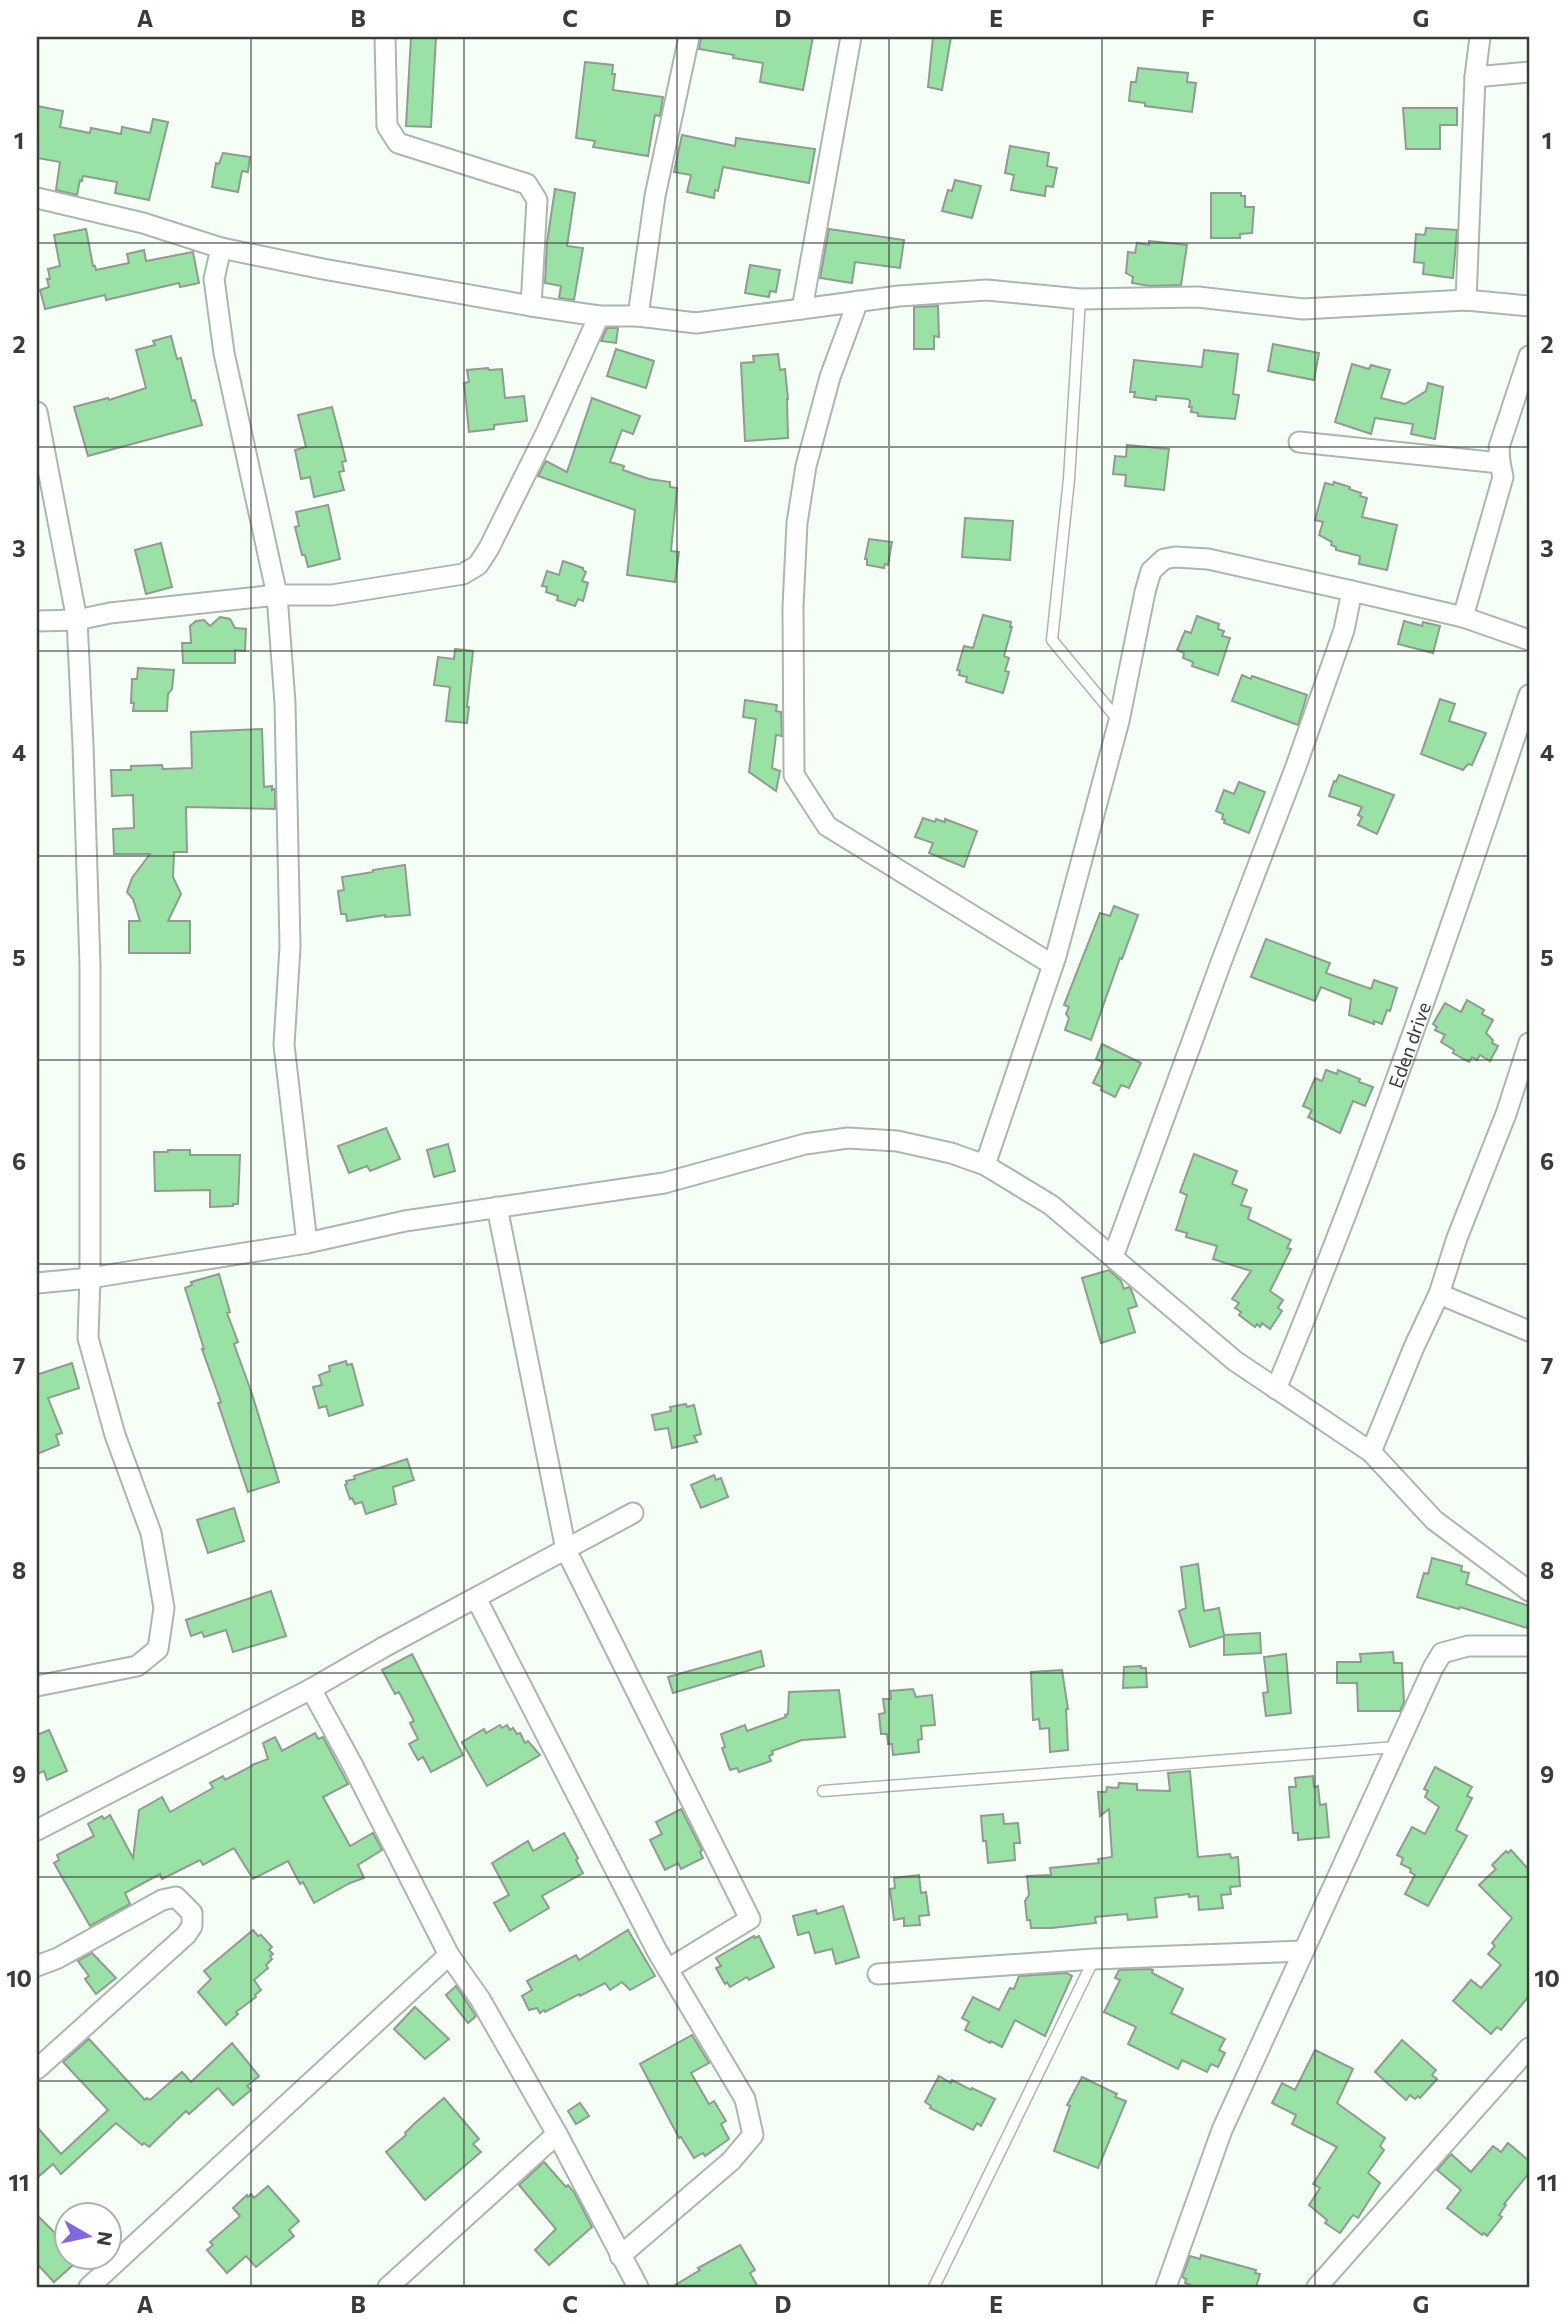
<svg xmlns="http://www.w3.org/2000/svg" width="1566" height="2324" viewBox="0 0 1566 2324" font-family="Commissioner,sans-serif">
  <rect width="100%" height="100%" fill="#f5fff6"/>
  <g fill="#9ae1a5" stroke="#909b91" stroke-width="2">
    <polygon points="411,37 436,37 431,127 406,126"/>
    <polygon points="701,37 813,37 803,90 760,82 763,63 733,58 734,55 699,49"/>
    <polygon points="933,37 951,37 942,90 928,87"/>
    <polygon points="585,62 613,65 612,74 615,74 613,90 663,97 660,116 655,115 648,156 593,147 595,141 576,138"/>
    <polygon points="1138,68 1188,73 1187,82 1196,83 1192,112 1145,106 1145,103 1129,101 1131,82 1136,82"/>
    <polygon points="37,106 63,111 60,127 90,133 91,128 121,134 122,127 150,133 153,119 168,122 149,200 115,193 117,182 83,176 82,181 80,180 77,195 56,190 60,162 37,158"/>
    <polygon points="1403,108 1457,108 1457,125 1440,125 1440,149 1406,149"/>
    <polygon points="682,135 735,146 736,138 815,149 809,183 723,167 718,191 715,190 714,198 687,192 691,175 674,172"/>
    <polygon points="1010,146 1049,153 1047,166 1057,168 1053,187 1046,186 1045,196 1011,190 1014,175 1005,173"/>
    <polygon points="223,153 250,157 248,172 242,171 238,192 212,187 216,163 219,164"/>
    <polygon points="955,180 981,186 972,218 942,211 948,190 952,191"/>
    <polygon points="555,189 575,193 567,246 583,248 574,300 559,298 561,286 545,283 547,242"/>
    <polygon points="1211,193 1241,193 1241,196 1245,196 1245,207 1254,207 1252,233 1240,234 1240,238 1211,238"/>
    <polygon points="1426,228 1457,230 1453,278 1423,274 1424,263 1414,262 1416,234 1425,235"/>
    <polygon points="86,229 93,266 95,266 96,270 129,263 127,254 144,250 146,261 193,252 199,283 180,287 179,283 106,300 105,295 45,309 40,290 49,287 47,279 50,279 48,269 60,266 54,235"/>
    <polygon points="829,229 904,240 900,268 855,262 852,283 820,278"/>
    <polygon points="1149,241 1187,245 1181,285 1150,286 1132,283 1133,277 1126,273 1128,252 1135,253 1137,243 1149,245"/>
    <polygon points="750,265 780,270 776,292 770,291 769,297 745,293"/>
    <polygon points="938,306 939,337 934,336 934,349 914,349 914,307"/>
    <polygon points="607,328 618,328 616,343 601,341"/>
    <polygon points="171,336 177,359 181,358 192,401 195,400 202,425 88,456 74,407 108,398 109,400 146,388 136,350 155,345 153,341"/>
    <polygon points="1273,344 1319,353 1314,380 1268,371"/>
    <polygon points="616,349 654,361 646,388 607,376"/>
    <polygon points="1204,350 1238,354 1233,394 1239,395 1235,419 1198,416 1198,413 1191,412 1192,407 1189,407 1190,401 1188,399 1156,396 1156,400 1134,397 1135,392 1130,392 1134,360 1202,367"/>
    <polygon points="778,354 780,370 785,369 788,399 787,399 788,438 745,441 741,363 754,362 753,356"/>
    <polygon points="1352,364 1369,369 1371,365 1390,370 1381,398 1405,404 1426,391 1428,383 1443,387 1435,439 1411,434 1413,424 1375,418 1371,434 1335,422"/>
    <polygon points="488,368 489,370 502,369 505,398 524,396 527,421 494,425 494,429 469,432 464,383 469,382 467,370"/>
    <polygon points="592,398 640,416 633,434 622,430 610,462 624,466 623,470 649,479 670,482 670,487 677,488 671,551 679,552 675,582 627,575 635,510 538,476 546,461 567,472"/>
    <polygon points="332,407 346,461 342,462 344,471 339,472 344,490 314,497 310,477 301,479 295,450 306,447 298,415"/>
    <polygon points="1127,445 1169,449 1164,490 1125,486 1126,475 1113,474 1115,456 1126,457"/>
    <polygon points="1334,482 1350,487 1349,489 1361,493 1360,496 1367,498 1362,517 1397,525 1387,570 1359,564 1360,556 1336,550 1336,547 1331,545 1332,542 1319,535 1323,522 1315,520 1325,483 1333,485"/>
    <polygon points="328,505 340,559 308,567 305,555 302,555 295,527 299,526 296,512"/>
    <polygon points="965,518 1013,521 1010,560 962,557"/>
    <polygon points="869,539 892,542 888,565 885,564 884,568 867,565 867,559 865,559"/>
    <polygon points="161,543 172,587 146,594 135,550"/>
    <polygon points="563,561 583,568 583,570 586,572 582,581 588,583 583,601 578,599 575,606 557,600 558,596 546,592 547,587 542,586 547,571 559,575"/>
    <polygon points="983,615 1011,622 1010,627 1012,627 1004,656 1009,658 1005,671 1009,672 1003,693 966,682 967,677 959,675 960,671 957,670 964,646 973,648"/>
    <polygon points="1197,616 1219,624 1218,629 1224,631 1222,636 1230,638 1218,675 1192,666 1193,662 1183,658 1184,653 1177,650 1185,631 1191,633"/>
    <polygon points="220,617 230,619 235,628 246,629 245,651 235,650 235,663 183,663 182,643 191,643 190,626 196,621 204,620 210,626"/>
    <polygon points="1404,621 1422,626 1423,622 1440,626 1433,653 1398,644"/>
    <polygon points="455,649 473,651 467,707 469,707 467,723 446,721 450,687 434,685 438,657 454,659"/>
    <polygon points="138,668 174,670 172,689 168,694 167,711 133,711 134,703 131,703 132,679 137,679"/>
    <polygon points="1242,675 1251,679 1252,676 1307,695 1298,725 1232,701"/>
    <polygon points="1440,699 1455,704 1449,721 1486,733 1472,765 1468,764 1463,770 1421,754"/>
    <polygon points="745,700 777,705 776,711 781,712 782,736 776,735 772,768 780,771 776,791 749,772 756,719 743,717"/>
    <polygon points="262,729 264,787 272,786 272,790 275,789 275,809 186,807 187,852 174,852 173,877 181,894 168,921 190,921 190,953 129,953 129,921 140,921 133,899 127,892 132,878 150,854 114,854 113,829 134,828 133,795 112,796 111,770 131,770 131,766 162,765 163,769 192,768 191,732"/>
    <polygon points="1339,775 1394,795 1377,834 1358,825 1362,817 1358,815 1362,807 1329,796 1334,781 1336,782"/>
    <polygon points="1239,782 1265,792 1249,833 1224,823 1225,820 1222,819 1223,814 1216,811 1224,790 1234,794"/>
    <polygon points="923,818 935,822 936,819 945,822 945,819 977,831 964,867 929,853 933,843 915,837"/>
    <polygon points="405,865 410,915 385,917 385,915 347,921 346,914 341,914 338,891 344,890 342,877 373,872 373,870"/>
    <polygon points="1114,906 1138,915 1122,959 1120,958 1091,1040 1065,1030 1069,1018 1066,1014 1069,1007 1064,1005 1100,913 1110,916"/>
    <polygon points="1266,939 1330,963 1326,973 1371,989 1374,980 1397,988 1390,1011 1387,1010 1382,1024 1374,1021 1374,1024 1349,1015 1351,999 1321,987 1315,1001 1251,977"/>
    <polygon points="1467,1000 1484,1010 1482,1014 1493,1020 1486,1033 1493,1040 1492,1043 1498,1046 1490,1061 1480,1055 1477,1060 1472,1057 1469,1062 1453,1053 1454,1050 1441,1042 1445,1035 1435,1030 1437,1027 1433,1024 1445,1003 1461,1012"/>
    <polygon points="1102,1044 1141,1063 1129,1088 1121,1085 1115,1097 1101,1090 1102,1087 1093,1083 1103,1062 1096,1059"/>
    <polygon points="1326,1070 1337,1074 1338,1070 1360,1079 1359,1082 1373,1087 1365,1106 1353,1101 1340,1133 1308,1117 1312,1110 1303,1106 1315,1078 1322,1081"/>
    <polygon points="386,1128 400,1159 370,1171 367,1166 349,1173 338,1146"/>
    <polygon points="448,1144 455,1171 434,1177 427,1150"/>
    <polygon points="168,1150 190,1150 190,1155 240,1155 238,1204 233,1204 233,1206 210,1207 210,1190 155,1191 154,1152 168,1152"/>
    <polygon points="1194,1154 1237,1171 1232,1184 1247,1190 1241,1205 1251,1208 1248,1219 1291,1240 1287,1248 1291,1249 1270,1291 1283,1300 1278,1308 1282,1311 1270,1329 1262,1323 1260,1327 1257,1324 1255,1327 1239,1315 1241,1312 1235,1308 1239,1303 1232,1299 1251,1271 1213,1259 1217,1246 1186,1237 1187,1233 1176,1230 1187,1195 1180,1192"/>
    <polygon points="1109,1270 1121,1281 1124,1289 1129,1287 1131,1289 1137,1306 1128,1309 1135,1332 1101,1343 1082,1278"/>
    <polygon points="219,1274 230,1312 227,1313 238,1342 234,1344 252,1394 279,1482 248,1492 218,1403 221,1402 202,1349 204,1349 185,1288 192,1285 191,1282"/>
    <polygon points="346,1361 347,1365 352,1364 363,1405 329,1416 326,1406 319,1408 313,1387 322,1385 319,1375 330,1371 329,1366"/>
    <polygon points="72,1363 79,1388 48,1398 62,1433 56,1435 59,1445 37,1454 37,1372 39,1374"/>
    <polygon points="686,1404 687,1407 694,1405 701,1434 694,1436 697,1442 672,1448 668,1428 655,1430 652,1415 671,1411 670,1407"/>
    <polygon points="407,1459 414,1480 393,1487 396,1504 366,1514 362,1502 355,1504 352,1498 350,1499 345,1485 347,1484 346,1481 355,1479 354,1476"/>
    <polygon points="714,1475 716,1480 721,1478 728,1497 701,1508 691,1485"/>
    <polygon points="234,1508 244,1541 208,1553 197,1520"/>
    <polygon points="1432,1558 1462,1566 1461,1571 1469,1573 1466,1584 1529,1606 1529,1620 1527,1628 1460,1607 1459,1609 1417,1597 1424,1573 1428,1574"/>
    <polygon points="1198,1564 1204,1611 1219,1608 1224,1635 1260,1633 1261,1653 1224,1655 1224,1636 1190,1647 1179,1611 1186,1608 1181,1567"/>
    <polygon points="271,1591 286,1636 233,1652 226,1630 204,1637 202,1632 191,1636 186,1620"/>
    <polygon points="761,1651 764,1666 673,1693 668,1677"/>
    <polygon points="1393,1652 1394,1663 1402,1663 1404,1702 1400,1711 1358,1711 1357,1683 1337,1683 1337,1662 1361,1662 1360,1654"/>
    <polygon points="412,1654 463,1755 431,1772 423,1757 418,1760 409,1744 418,1739 410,1723 414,1721 399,1692 395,1694 382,1670"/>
    <polygon points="1286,1654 1291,1713 1266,1716 1263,1693 1268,1692 1264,1657"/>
    <polygon points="1141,1666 1141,1668 1146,1668 1147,1687 1123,1688 1124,1667"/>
    <polygon points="1062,1670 1068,1709 1066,1709 1068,1750 1050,1752 1049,1728 1040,1729 1039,1719 1033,1720 1031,1672"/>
    <polygon points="913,1689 916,1697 932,1695 935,1725 921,1726 922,1739 918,1740 919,1752 893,1755 892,1744 888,1744 887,1734 881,1734 879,1714 885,1713 883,1699 891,1699 890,1691"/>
    <polygon points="839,1690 845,1737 802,1740 772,1751 773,1754 769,1756 771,1761 739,1772 737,1768 730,1770 722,1748 725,1747 721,1734 745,1725 747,1731 786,1717 785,1715 788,1714 789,1692"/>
    <polygon points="500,1725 502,1728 507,1725 510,1730 513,1728 517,1734 520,1733 525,1743 528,1741 540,1755 487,1786 462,1742 484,1729 486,1733"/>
    <polygon points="49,1730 67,1771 47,1780 44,1771 37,1774 37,1735"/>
    <polygon points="315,1733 318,1739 323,1737 348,1784 323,1797 350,1846 373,1833 382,1850 358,1865 364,1878 350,1883 314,1903 303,1882 300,1884 288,1861 253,1879 234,1848 203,1865 200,1860 162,1879 160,1874 125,1893 130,1904 90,1926 54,1863 59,1860 57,1855 94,1836 88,1824 102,1816 104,1819 110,1815 133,1858 139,1810 162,1797 170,1812 213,1788 210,1783 223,1776 225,1780 252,1766 252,1765 268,1759 263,1743 275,1737 282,1751"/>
    <polygon points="1435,1767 1472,1787 1467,1796 1472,1798 1456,1830 1467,1836 1428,1906 1405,1894 1415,1875 1410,1872 1411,1869 1401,1864 1403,1858 1397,1855 1412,1827 1425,1834 1439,1807 1425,1797 1428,1791 1424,1789"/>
    <polygon points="1190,1771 1198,1857 1230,1854 1231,1858 1238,1857 1240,1886 1230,1887 1231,1894 1221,1895 1223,1908 1199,1910 1198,1896 1189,1897 1189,1894 1155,1898 1157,1917 1128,1920 1127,1914 1095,1917 1096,1923 1052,1928 1031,1928 1030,1920 1027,1920 1025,1901 1029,1895 1027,1876 1051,1875 1050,1868 1099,1863 1098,1859 1112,1857 1109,1809 1100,1816 1098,1792 1106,1792 1107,1787 1118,1788 1119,1783 1137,1784 1137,1790 1170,1791 1168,1773"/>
    <polygon points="1313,1776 1314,1787 1318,1786 1320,1805 1326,1804 1329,1837 1298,1840 1298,1833 1293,1833 1289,1787 1296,1787 1295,1778"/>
    <polygon points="681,1809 702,1850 700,1852 703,1858 681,1869 678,1863 665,1870 650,1840 662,1834 656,1822"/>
    <polygon points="1003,1814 1004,1824 1018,1823 1020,1843 1014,1843 1015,1860 988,1863 986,1841 983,1841 981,1816"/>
    <polygon points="564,1833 578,1858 576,1860 583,1873 542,1896 549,1908 510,1931 494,1903 509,1895 492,1863 528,1841 533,1851"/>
    <polygon points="1511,1850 1529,1870 1529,1996 1501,2030 1497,2027 1491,2034 1453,2001 1471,1980 1481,1988 1501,1965 1488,1954 1495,1946 1492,1943 1512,1918 1479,1885 1496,1869 1492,1865 1506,1851 1508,1853"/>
    <polygon points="919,1875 921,1893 926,1892 929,1915 919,1916 920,1925 904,1926 904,1918 894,1920 890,1889 895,1888 894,1878"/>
    <polygon points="843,1906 859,1957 836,1964 832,1949 815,1953 809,1932 798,1935 793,1916 816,1910 817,1914"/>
    <polygon points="253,1930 258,1936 261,1935 272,1947 269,1950 273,1954 270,1956 272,1959 266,1965 268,1968 254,1980 261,1990 255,1995 256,1997 236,2012 238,2014 226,2025 198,1992 211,1979 204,1971"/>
    <polygon points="628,1930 655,1976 630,1990 622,1982 610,1990 605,1983 580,1996 579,1994 545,2012 544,2010 540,2013 537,2008 529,2010 522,1996 532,1990 527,1981 576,1955 579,1960"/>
    <polygon points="754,1936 755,1938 759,1936 774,1967 749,1980 747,1977 730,1987 727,1982 725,1984 716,1968 721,1966 716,1958"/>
    <polygon points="92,1953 116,1978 96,1994 85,1979 89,1976 78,1961"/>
    <polygon points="1150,1969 1153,1970 1152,1973 1183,1989 1171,2013 1225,2039 1219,2050 1225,2053 1218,2067 1211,2064 1207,2072 1182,2060 1178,2069 1128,2044 1136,2027 1104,2012 1120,1980 1115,1978 1119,1970"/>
    <polygon points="1067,1973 1072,1976 1045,2036 1015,2020 1002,2047 991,2041 990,2043 965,2030 969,2022 962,2018 973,1997 999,2010 1010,1988 1014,1989 1019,1976"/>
    <polygon points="456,1986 476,2016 468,2023 446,1995"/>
    <polygon points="415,2007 449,2039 425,2059 394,2029"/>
    <polygon points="692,2035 709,2063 691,2073 709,2104 714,2101 726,2121 721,2124 729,2139 705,2156 703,2153 694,2158 681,2137 679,2138 640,2064"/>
    <polygon points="89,2039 145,2100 147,2098 150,2100 182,2072 191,2082 232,2043 259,2076 247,2086 251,2090 233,2105 218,2088 189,2114 186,2111 149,2147 144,2143 142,2145 116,2123 61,2174 53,2164 37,2178 37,2127 61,2154 108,2110 63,2062"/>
    <polygon points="1402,2040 1436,2070 1432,2075 1437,2079 1420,2098 1418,2096 1415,2099 1410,2095 1406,2100 1375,2072"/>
    <polygon points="1315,2050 1353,2069 1337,2103 1385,2138 1380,2146 1384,2150 1368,2173 1380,2183 1358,2218 1353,2215 1340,2233 1325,2223 1327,2220 1309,2205 1320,2188 1313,2184 1337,2147 1292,2124 1296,2115 1272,2103 1282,2083 1295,2090"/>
    <polygon points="939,2076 951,2083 952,2080 971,2090 972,2088 995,2099 981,2126 977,2123 973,2130 930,2108 931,2106 925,2102"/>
    <polygon points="1082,2077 1117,2094 1115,2097 1126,2101 1098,2168 1054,2151 1070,2106 1067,2105"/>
    <polygon points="444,2098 479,2139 473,2144 481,2152 425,2200 386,2152 406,2135 405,2133 415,2123"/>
    <polygon points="580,2103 589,2116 576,2124 568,2111"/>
    <polygon points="1508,2143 1529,2161 1529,2173 1504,2204 1506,2205 1499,2215 1502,2217 1487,2236 1484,2233 1482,2235 1447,2208 1461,2190 1437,2170 1451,2154 1471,2172 1493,2146 1501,2152"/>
    <polygon points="544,2162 566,2187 568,2185 574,2192 592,2227 549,2265 535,2250 556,2229 519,2185"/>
    <polygon points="268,2186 299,2221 289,2230 294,2236 256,2267 246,2256 227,2273 207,2250 213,2245 210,2242 240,2216 233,2208 247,2195 248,2197 251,2194 254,2198"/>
    <polygon points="37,2215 59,2237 66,2230 66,2258 81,2258 54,2282 37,2264"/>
    <polygon points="740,2245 755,2270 750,2273 758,2287 672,2287 700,2270 698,2268"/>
    <polygon points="1201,2255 1256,2270 1255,2273 1260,2274 1256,2287 1196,2287 1185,2283 1186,2279 1182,2277 1190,2256 1200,2259"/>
  </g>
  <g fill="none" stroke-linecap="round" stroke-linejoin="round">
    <g stroke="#abb7ad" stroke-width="13">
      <g id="lane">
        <polyline points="1080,299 1069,479 1052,640 1119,721"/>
        <polyline points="823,1791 1396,1747"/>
        <polyline points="934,2287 1094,1959"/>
      </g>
    </g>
    <g stroke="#abb7ad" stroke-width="23">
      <g id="street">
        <polyline points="385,37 387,126 398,143 527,184 537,200 531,306"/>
        <polyline points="1475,77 1529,72"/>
        <polyline points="37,198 143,223 221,248 323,269 531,306 599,316 638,316 696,323 899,296 987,290 1080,299 1198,297 1303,309 1466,300 1529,306"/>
        <polyline points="221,248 214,279 224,353 277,595 285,703 290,947 284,1045 307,1243"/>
        <polyline points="1466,300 1475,77 1480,37"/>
        <polyline points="858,301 830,377 806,466 797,523 793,607 794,775 827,826 1053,965"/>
        <polyline points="802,309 851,37"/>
        <polyline points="638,316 655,196 689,37"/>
        <polyline points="1529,356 1499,447 1500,463 1503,477 1463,617 1529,640"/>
        <polyline points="37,412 77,620 83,745 90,966 90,1278 88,1338 115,1435 151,1533 164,1608 158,1649 137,1666 37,1686"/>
        <polyline points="1299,442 1500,463"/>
        <polyline points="1352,591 1463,617"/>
        <polyline points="37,621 77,620 110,613 277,595 332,595 463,574 478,565 489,548 547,431 599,316"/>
        <polyline points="985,1165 1056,956 1119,721 1145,592 1151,571 1164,559 1175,557 1208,559 1352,591 1344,630 1295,769 1223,957 1113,1257"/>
        <polyline points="497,1207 566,1550 750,1919 668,1969"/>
        <polyline points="37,1283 90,1278 307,1243 405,1221 664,1183 805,1144 848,1138 897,1141 951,1153 985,1165 1051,1205 1235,1361 1371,1452 1434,1520 1529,1591"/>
        <polyline points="1439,1294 1529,1331"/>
        <path id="s1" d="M1276 1389C1371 1162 1451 928 1529 695"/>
        <polyline points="1371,1452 1414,1347 1439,1294 1457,1238 1506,1114 1529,1043"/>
        <polyline points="476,1598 657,1951 745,2099 753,2135 731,2161 620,2256"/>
        <polyline points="311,1689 352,1764 449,1955 480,1999 557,2134 638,2287"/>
        <polyline points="37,1830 311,1689 384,1647 633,1513"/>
        <polyline points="37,1966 58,1958 162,1900 176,1897 192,1913 192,1926 186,1935 37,2069"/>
        <polyline points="878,1974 1094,1959 1304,1951"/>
        <polyline points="89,2287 449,1955"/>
        <polyline points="388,2287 557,2134"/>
        <polyline points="1166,2287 1222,2130 1433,1668 1442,1653 1468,1646 1529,1646"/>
        <polyline points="1317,2287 1529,2048"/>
      </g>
    </g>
    <use href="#lane" stroke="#fff" stroke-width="10"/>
    <use href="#street" stroke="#fff" stroke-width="19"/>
  </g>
  <path fill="none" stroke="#383d38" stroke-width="2" stroke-opacity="0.55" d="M251 37V2287M464 37V2287M677 37V2287M889 37V2287M1102 37V2287M1315 37V2287M37 243H1529M37 447H1529M37 651H1529M37 856H1529M37 1060H1529M37 1264H1529M37 1468H1529M37 1673H1529M37 1877H1529M37 2081H1529"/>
  <g text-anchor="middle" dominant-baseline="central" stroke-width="7" stroke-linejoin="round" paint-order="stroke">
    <g font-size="19" fill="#383d38" stroke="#fff">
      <text stroke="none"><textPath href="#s1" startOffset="369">Eden drive</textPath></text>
    </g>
  </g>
  <rect width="1566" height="2324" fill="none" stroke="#ffffff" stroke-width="77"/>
  <g transform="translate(88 2236) rotate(99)"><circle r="33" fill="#ffffff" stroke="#afb1af" stroke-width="2"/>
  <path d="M0-5L12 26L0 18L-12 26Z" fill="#8366e1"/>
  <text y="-10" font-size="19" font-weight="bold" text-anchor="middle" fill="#383d38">N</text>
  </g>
  <rect x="38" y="38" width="1490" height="2248" fill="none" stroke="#383d38" stroke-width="2.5"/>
  <g font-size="23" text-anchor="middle" font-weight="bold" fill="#383d38">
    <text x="145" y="27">A</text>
    <text x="358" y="27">B</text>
    <text x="570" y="27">C</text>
    <text x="783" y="27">D</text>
    <text x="996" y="27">E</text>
    <text x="1208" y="27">F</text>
    <text x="1421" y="27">G</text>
    <text x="19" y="149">1</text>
    <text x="1547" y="149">1</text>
    <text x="19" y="353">2</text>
    <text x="1547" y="353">2</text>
    <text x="19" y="557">3</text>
    <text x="1547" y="557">3</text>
    <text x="19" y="761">4</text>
    <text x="1547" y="761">4</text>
    <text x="19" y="966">5</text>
    <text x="1547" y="966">5</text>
    <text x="19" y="1170">6</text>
    <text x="1547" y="1170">6</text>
    <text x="19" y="1374">7</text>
    <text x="1547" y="1374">7</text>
    <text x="19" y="1579">8</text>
    <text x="1547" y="1579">8</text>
    <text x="19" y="1783">9</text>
    <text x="1547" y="1783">9</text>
    <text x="19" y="1987">10</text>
    <text x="1547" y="1987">10</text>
    <text x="19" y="2191">11</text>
    <text x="1547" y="2191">11</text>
    <text x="145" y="2313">A</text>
    <text x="358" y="2313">B</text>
    <text x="570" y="2313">C</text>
    <text x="783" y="2313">D</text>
    <text x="996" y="2313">E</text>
    <text x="1208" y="2313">F</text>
    <text x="1421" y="2313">G</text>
  </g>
</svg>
